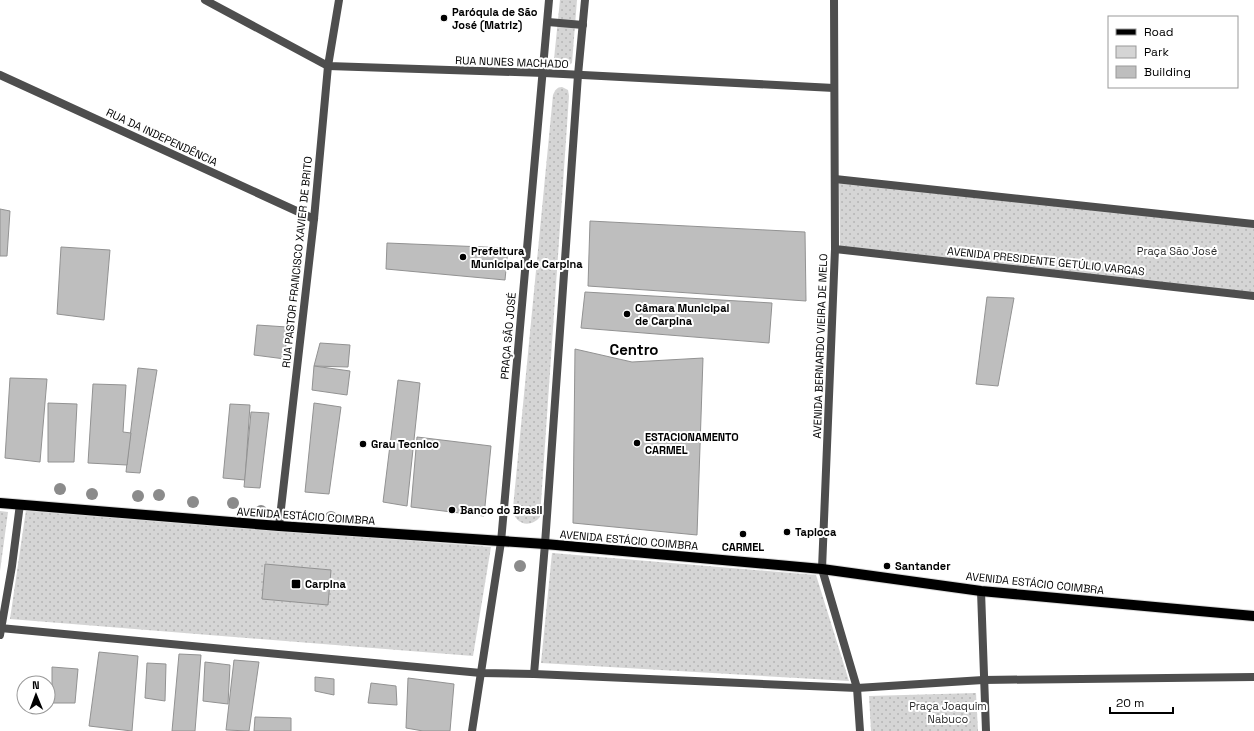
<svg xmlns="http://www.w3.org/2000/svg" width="1254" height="731" viewBox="0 0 1254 731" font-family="'Space Grotesk',sans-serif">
  <defs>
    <pattern id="green-dots" width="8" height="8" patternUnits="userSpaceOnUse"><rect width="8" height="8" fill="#d5d5d5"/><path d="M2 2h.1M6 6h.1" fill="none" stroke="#b5b5b5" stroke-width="1.8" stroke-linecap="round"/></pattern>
  </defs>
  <rect width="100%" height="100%" fill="#fff"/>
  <g fill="url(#green-dots)">
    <polygon points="560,0 577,0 572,63 565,68 559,66 554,59"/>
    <path d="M562 87 568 90 569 96 540 517C530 529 513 524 513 508L553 95C555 90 557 87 562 87Z"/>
    <polygon points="839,181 1254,226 1254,294 840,248"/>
    <polygon points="26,510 491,547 473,656 10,619"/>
    <polygon points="0,511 8,512 0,571"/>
    <polygon points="552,553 816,575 849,681 541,663"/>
    <polygon points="976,693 978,731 871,731 869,696"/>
  </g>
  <g fill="#bebebe" stroke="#929292">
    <polygon points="0,209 10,211 7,256 0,256"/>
    <polygon points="590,221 805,232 806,301 588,286"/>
    <polygon points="387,243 508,248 505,280 386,269"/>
    <polygon points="61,247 110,250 104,320 57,314"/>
    <polygon points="585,292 772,303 769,343 581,328"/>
    <polygon points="987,297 1014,298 998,386 976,384"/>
    <polygon points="257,325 287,327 285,359 254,355"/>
    <polygon points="320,343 350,345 348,367 314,366"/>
    <polygon points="575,349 632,362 703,358 697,535 573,523"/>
    <polygon points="314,366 350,371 347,395 312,390"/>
    <polygon points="138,368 157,370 140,473 126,472"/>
    <polygon points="10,378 47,379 40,462 5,458"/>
    <polygon points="398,380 420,383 407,506 383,502"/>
    <polygon points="93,384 126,385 123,432 131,433 127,465 88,463"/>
    <polygon points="48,403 77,404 74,462 48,462"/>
    <polygon points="314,403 341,407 329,494 305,492"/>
    <polygon points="230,404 250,405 245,480 223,478"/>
    <polygon points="251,412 269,413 260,488 244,487"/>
    <polygon points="417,437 491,446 484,516 411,507"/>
    <polygon points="265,564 331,570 328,605 262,599"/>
    <polygon points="99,652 138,656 132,731 89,726"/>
    <polygon points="179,654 201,655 195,731 172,731"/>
    <polygon points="234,660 259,662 249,731 226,730"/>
    <polygon points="205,662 230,665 228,704 203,701"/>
    <polygon points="147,663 166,664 165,701 145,698"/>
    <polygon points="52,667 78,669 75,703 52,703"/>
    <polygon points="315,677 334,679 334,695 315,691"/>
    <polygon points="408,678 454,684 450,731 423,731 406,728"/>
    <polygon points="371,683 396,686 397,705 368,703"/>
    <polygon points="255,717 291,718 291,731 254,731"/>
  </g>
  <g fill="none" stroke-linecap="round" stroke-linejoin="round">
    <g stroke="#dbdbdb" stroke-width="12">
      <polyline id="primary" points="0,503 279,526 545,544 822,569 981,591 1254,616"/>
    </g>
    <g stroke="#4e4e4e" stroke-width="8">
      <polyline points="205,0 328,66 544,73 834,88"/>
      <polyline points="834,0 835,249 822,569 857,688 860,731"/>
      <polyline points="548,22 583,25"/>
      <polyline points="0,75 314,219"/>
      <polyline points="835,179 1254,224"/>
      <polyline points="835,249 1254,296"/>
      <polyline points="279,526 314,219 328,66 339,0"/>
      <polyline points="981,591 986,731"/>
      <polyline points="0,628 481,673 534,674 857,688 983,680 1254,677"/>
      <polyline points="0,635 12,566 20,504"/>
      <polyline points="534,674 545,544 578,75 585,0"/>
      <polyline points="472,731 501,542 549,0"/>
    </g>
    <use href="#primary" stroke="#000" stroke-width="10"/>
  </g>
  <g fill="#8b8b8b">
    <circle cx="60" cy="489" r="6"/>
    <circle cx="92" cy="494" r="6"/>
    <circle cx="159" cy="495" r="6"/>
    <circle cx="138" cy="496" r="6"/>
    <circle cx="193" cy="502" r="6"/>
    <circle cx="233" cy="503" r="6"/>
    <circle cx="261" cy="511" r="6"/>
    <circle cx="331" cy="517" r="6"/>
    <circle cx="520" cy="566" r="6"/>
  </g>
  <g fill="#000" stroke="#fff" stroke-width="1.5">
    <circle cx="444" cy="18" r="4"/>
    <circle cx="463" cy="257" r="4"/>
    <circle cx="627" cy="314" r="4"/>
    <circle cx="637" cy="443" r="4"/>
    <circle cx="363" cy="444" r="4"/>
    <circle cx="452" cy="510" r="4"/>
    <circle cx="787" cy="532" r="4"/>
    <circle cx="743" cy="534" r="4"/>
    <circle cx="887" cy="566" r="4"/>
    <rect x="291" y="579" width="10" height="10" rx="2"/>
  </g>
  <g text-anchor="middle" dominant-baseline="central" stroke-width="4" stroke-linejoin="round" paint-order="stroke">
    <g font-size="11" font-weight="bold" fill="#000" stroke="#fff" text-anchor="start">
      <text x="452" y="12">Paróquia de São<tspan x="452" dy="13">José (Matriz)</tspan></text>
      <text x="471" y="251">Prefeitura<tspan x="471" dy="13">Municipal de Carpina</tspan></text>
      <text x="635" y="308">Câmara Municipal<tspan x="635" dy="13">de Carpina</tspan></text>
      <text x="645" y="437">ESTACIONAMENTO<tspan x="645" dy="13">CARMEL</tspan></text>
      <text x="371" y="444">Grau Tecnico</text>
      <text x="460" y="510">Banco do Brasil</text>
      <text x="795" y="532">Tapioca</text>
      <text x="743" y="547" text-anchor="middle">CARMEL</text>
      <text x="895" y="566">Santander</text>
      <text x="305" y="584">Carpina</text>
    </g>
    <g font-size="11" fill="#000" stroke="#fff">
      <text transform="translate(512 62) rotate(2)">RUA NUNES MACHADO</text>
      <text transform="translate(162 137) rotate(25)">RUA DA INDEPENDÊNCIA</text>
      <text transform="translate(1046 261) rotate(6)">AVENIDA PRESIDENTE GETÚLIO VARGAS</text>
      <text transform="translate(297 262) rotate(-84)">RUA PASTOR FRANCISCO XAVIER DE BRITO</text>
      <text transform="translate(508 336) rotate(-85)">PRAÇA SÃO JOSÉ</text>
      <text transform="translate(820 346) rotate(-88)">AVENIDA BERNARDO VIEIRA DE MELO</text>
      <text transform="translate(306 516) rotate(4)">AVENIDA ESTÁCIO COIMBRA</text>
      <text transform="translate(629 540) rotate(5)">AVENIDA ESTÁCIO COIMBRA</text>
      <text transform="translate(1035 583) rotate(6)">AVENIDA ESTÁCIO COIMBRA</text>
    </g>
    <g font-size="11" fill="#2c2c2c" stroke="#fff">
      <text x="1177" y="251">Praça São José</text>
      <text x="948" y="706">Praça Joaquim<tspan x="948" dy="13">Nabuco</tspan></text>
    </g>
    <g font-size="15" font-weight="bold" fill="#000" stroke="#fff">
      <text x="634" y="349">Centro</text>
    </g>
  </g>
  <rect x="1108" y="16" width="130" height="72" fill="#ffffff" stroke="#999999"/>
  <rect x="1116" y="29" width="20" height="6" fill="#000000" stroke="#999999"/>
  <text x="1144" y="36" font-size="12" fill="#000000">Road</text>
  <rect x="1116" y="46" width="20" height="12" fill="#d5d5d5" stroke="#999999"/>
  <text x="1144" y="56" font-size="12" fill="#000000">Park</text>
  <rect x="1116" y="66" width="20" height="12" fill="#bebebe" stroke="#999999"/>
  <text x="1144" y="76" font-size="12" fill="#000000">Building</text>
  <g transform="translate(36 695) rotate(359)"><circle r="19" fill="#ffffff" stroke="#999999"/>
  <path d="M0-3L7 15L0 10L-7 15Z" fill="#000000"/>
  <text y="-6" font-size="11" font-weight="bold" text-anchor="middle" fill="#000000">N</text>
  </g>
  <path d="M1110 707v6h63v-6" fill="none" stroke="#000000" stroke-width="2"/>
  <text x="1116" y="707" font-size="12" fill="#000000" stroke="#ffffff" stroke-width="3" paint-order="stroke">20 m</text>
</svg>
